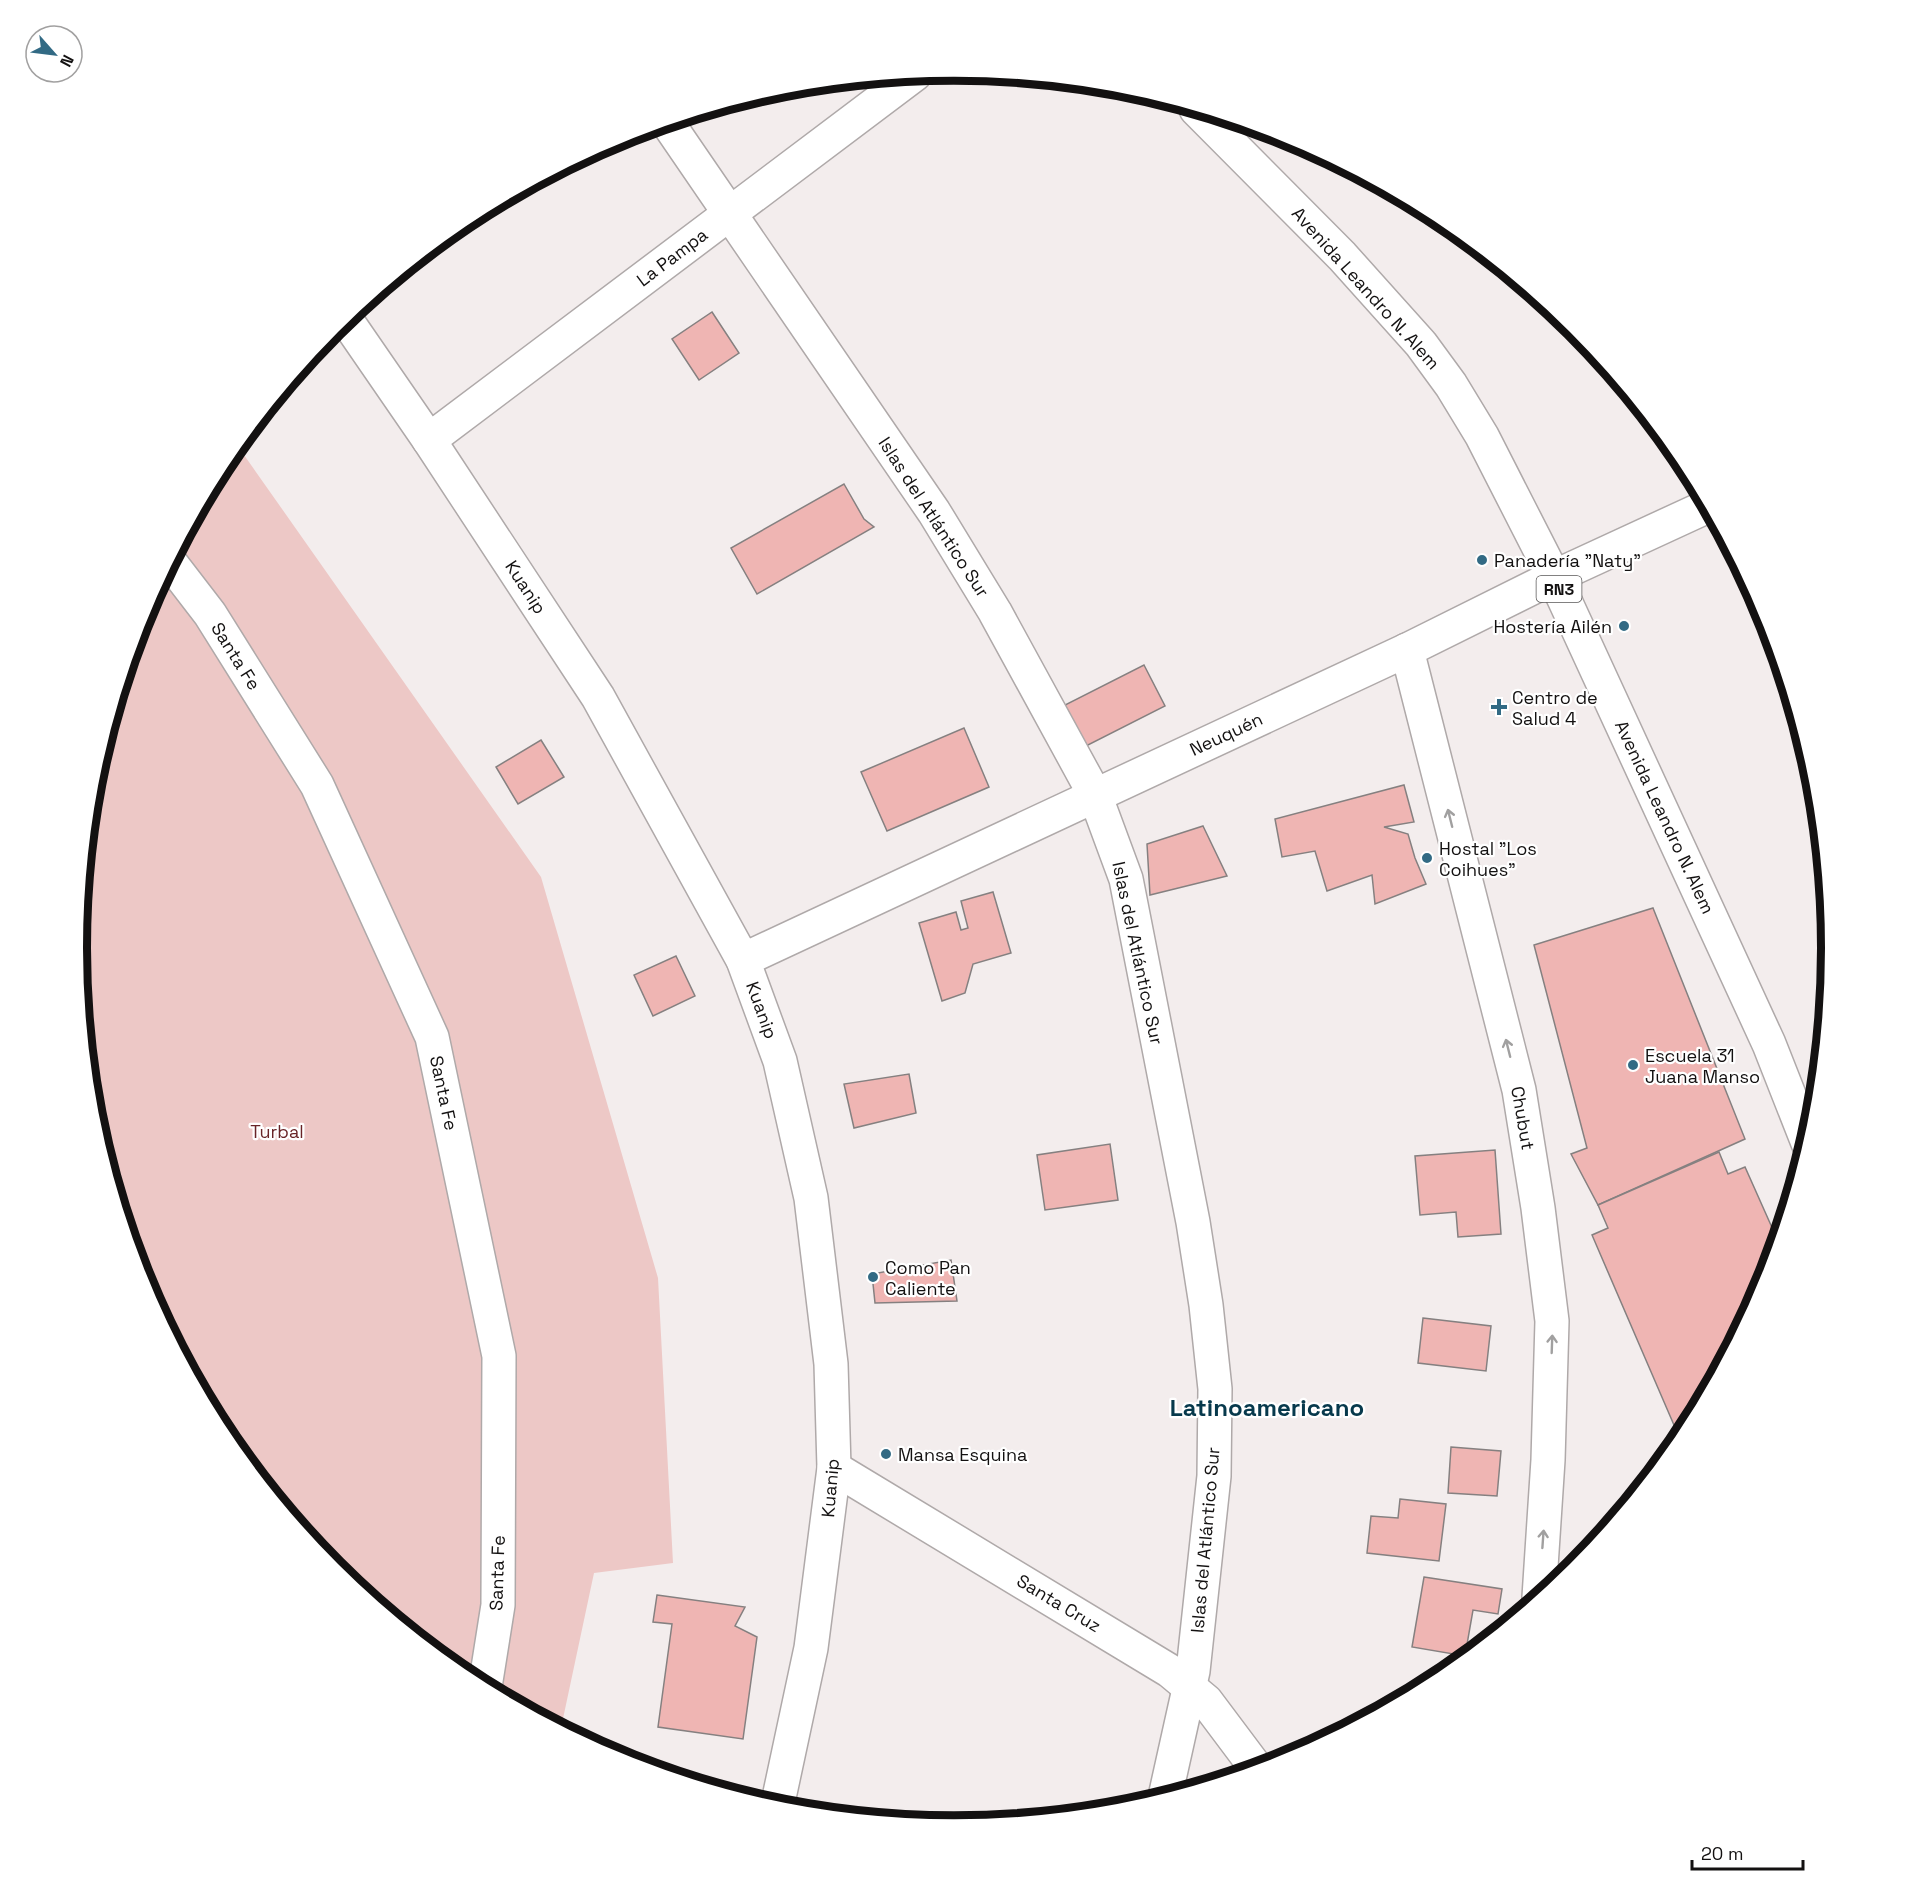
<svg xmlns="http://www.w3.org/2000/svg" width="1908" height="1896" viewBox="0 0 1908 1896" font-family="'Space Grotesk',sans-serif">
  <rect width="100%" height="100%" fill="#f3eded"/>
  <polygon fill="#edc8c6" points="237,445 541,877 658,1278 673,1563 594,1573 561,1728 466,1677 333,1568 224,1435 143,1283 93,1119 77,948 93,776 143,612 225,460"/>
  <g fill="#efb5b3" stroke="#858080" stroke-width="1.5">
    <polygon points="712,312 739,353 699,380 672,339"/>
    <polygon points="844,484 864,519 874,527 757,594 731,548"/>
    <polygon points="1144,665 1165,706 1086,746 1065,705"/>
    <polygon points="964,728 989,787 887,831 861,772"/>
    <polygon points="541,740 564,777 518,804 496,767"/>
    <polygon points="1404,785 1414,822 1384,827 1408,834 1415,858 1426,884 1375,904 1372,875 1327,891 1315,851 1282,857 1275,819"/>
    <polygon points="1203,826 1227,876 1150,895 1147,844"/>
    <polygon points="993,892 1011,953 973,964 965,993 942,1001 919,923 956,912 961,930 968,928 961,901"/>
    <polygon points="1653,908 1745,1139 1598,1205 1571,1154 1587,1148 1534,945"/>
    <polygon points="676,956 695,996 653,1016 634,975"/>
    <polygon points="909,1074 916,1113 854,1128 844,1084"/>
    <polygon points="1110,1144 1118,1200 1045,1210 1037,1155"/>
    <polygon points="1495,1150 1501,1234 1458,1237 1456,1212 1420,1215 1415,1156"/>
    <polygon points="1719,1152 1728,1174 1745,1167 1778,1241 1765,1284 1683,1436 1680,1439 1592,1235 1608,1228 1598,1205"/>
    <polygon points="951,1260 957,1301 875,1303 872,1274"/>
    <polygon points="1423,1318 1491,1326 1486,1371 1418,1363"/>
    <polygon points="1451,1447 1501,1451 1497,1496 1448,1493"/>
    <polygon points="1400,1499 1446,1504 1439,1561 1367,1553 1371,1516 1398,1518"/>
    <polygon points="1424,1577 1502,1589 1498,1614 1473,1610 1465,1656 1412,1647"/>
    <polygon points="657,1595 745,1607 735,1626 757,1637 743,1739 658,1727 672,1624 653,1622"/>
    <polygon points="1014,1813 1029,1818 1011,1820"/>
  </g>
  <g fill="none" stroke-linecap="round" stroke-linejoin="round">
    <g stroke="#afa9a9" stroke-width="36">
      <g id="minor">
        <polyline points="667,122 934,512 995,612 1095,795 1126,879 1193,1222 1206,1305 1215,1389 1214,1476 1193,1671 1165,1797"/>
        <polyline points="429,440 915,74"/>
        <polyline points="170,562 210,614 317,785 432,1037 499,1356 498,1605 485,1687"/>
        <polyline points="1407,650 1519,1090 1538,1208 1552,1321 1548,1460 1539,1597"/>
        <polyline points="743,960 1407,650 1554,577 1708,506"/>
        <polyline points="834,1468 1170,1671 1206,1701 1257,1769"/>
      </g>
    </g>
    <g stroke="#afa9a9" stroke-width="36">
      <polyline id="major" points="345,318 429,440 598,697 743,960 780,1061 811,1198 831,1364 834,1468 811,1648 777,1807"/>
    </g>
    <g stroke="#afa9a9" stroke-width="36">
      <polyline id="highway" points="1196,109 1342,256 1421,344 1451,385 1482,436 1554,577 1769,1044 1808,1143"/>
    </g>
    <use href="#minor" stroke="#fff" stroke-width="33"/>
    <use href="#major" stroke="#fff" stroke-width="33"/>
    <use href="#highway" stroke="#fff" stroke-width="33"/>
  </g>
  <defs><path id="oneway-shaft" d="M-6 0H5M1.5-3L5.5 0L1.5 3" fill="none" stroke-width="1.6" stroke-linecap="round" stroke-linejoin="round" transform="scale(1.5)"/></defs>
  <g stroke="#a1a0a0">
    <use href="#oneway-shaft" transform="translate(1450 818) rotate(-104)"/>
    <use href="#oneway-shaft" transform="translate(1508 1048) rotate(-104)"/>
    <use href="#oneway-shaft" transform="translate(1552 1344) rotate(-88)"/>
    <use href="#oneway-shaft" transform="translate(1543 1539) rotate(-86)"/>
  </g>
  <g fill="#326a84" stroke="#fff" stroke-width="2">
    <circle cx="1482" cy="560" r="6"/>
    <circle cx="1624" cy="626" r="6"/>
    <path d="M1496 698h6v6h6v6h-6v6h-6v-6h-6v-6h6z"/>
    <circle cx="1427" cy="858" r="6"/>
    <circle cx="1633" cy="1065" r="6"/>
    <circle cx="873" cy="1277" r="6"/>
    <circle cx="886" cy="1454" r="6"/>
  </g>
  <g text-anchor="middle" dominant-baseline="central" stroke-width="4.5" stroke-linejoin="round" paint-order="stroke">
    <rect fill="#fff" stroke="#5a5858" stroke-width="1.5" x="1536.5" y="576" width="45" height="26" rx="4.5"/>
    <g font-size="16" font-weight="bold" fill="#131111">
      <text x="1559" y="589">RN3</text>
    </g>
    <g font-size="18" fill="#131111" stroke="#fff">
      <text transform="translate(672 257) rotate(-37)">La Pampa</text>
      <text transform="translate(1366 288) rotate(48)">Avenida Leandro N. Alem</text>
      <text transform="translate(934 517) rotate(57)">Islas del Atlántico Sur</text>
      <text transform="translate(526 587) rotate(57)">Kuanip</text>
      <text transform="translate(236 656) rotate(58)">Santa Fe</text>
      <text transform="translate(1226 734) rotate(-25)">Neuquén</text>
      <text transform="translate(1665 817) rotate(65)">Avenida Leandro N. Alem</text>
      <text transform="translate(1138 953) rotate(78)">Islas del Atlántico Sur</text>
      <text transform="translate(762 1010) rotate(70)">Kuanip</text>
      <text transform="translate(444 1093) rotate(78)">Santa Fe</text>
      <text transform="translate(1523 1118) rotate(80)">Chubut</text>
      <text transform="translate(830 1488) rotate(-85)">Kuanip</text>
      <text transform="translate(1205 1540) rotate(-85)">Islas del Atlántico Sur</text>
      <text transform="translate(497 1573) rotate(-88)">Santa Fe</text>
      <text transform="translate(1059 1603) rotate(31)">Santa Cruz</text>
    </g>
    <g font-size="18" fill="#131111" stroke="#fff" text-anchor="start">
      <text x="1494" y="560">Panadería "Naty"</text>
      <text x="1612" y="626" text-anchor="end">Hostería Ailén</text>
      <text x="1512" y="697">Centro de<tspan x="1512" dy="21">Salud 4</tspan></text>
      <text x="1439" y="848">Hostal "Los<tspan x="1439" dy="21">Coihues"</tspan></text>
      <text x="1645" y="1055">Escuela 31<tspan x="1645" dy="21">Juana Manso</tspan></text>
      <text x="885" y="1267">Como Pan<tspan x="885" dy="21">Caliente</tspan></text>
      <text x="898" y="1454">Mansa Esquina</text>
    </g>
    <g font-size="18" fill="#692427" stroke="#fff">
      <text x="277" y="1131">Turbal</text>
    </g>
    <g font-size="24" font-weight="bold" fill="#07394c" stroke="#fff">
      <text x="1267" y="1407">Latinoamericano</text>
    </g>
  </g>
  <path d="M0 0H1908V1896H0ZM87 948a867 867 0 1 1 1734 0a867 867 0 1 1-1734 0Z" fill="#fff" fill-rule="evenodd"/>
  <path fill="none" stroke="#131111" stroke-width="8" d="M87 948a867 867 0 1 1 1734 0a867 867 0 1 1-1734 0Z"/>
  <g transform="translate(54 54) rotate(118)"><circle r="28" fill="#ffffff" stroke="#a1a0a0" stroke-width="1.5"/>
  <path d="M0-4.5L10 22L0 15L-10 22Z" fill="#326a84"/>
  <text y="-9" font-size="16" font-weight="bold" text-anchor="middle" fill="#131111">N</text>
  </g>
  <path d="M1692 1860v9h111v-9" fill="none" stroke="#131111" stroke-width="3"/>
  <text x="1701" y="1860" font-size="18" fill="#131111" stroke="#ffffff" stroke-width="4.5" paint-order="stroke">20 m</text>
</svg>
